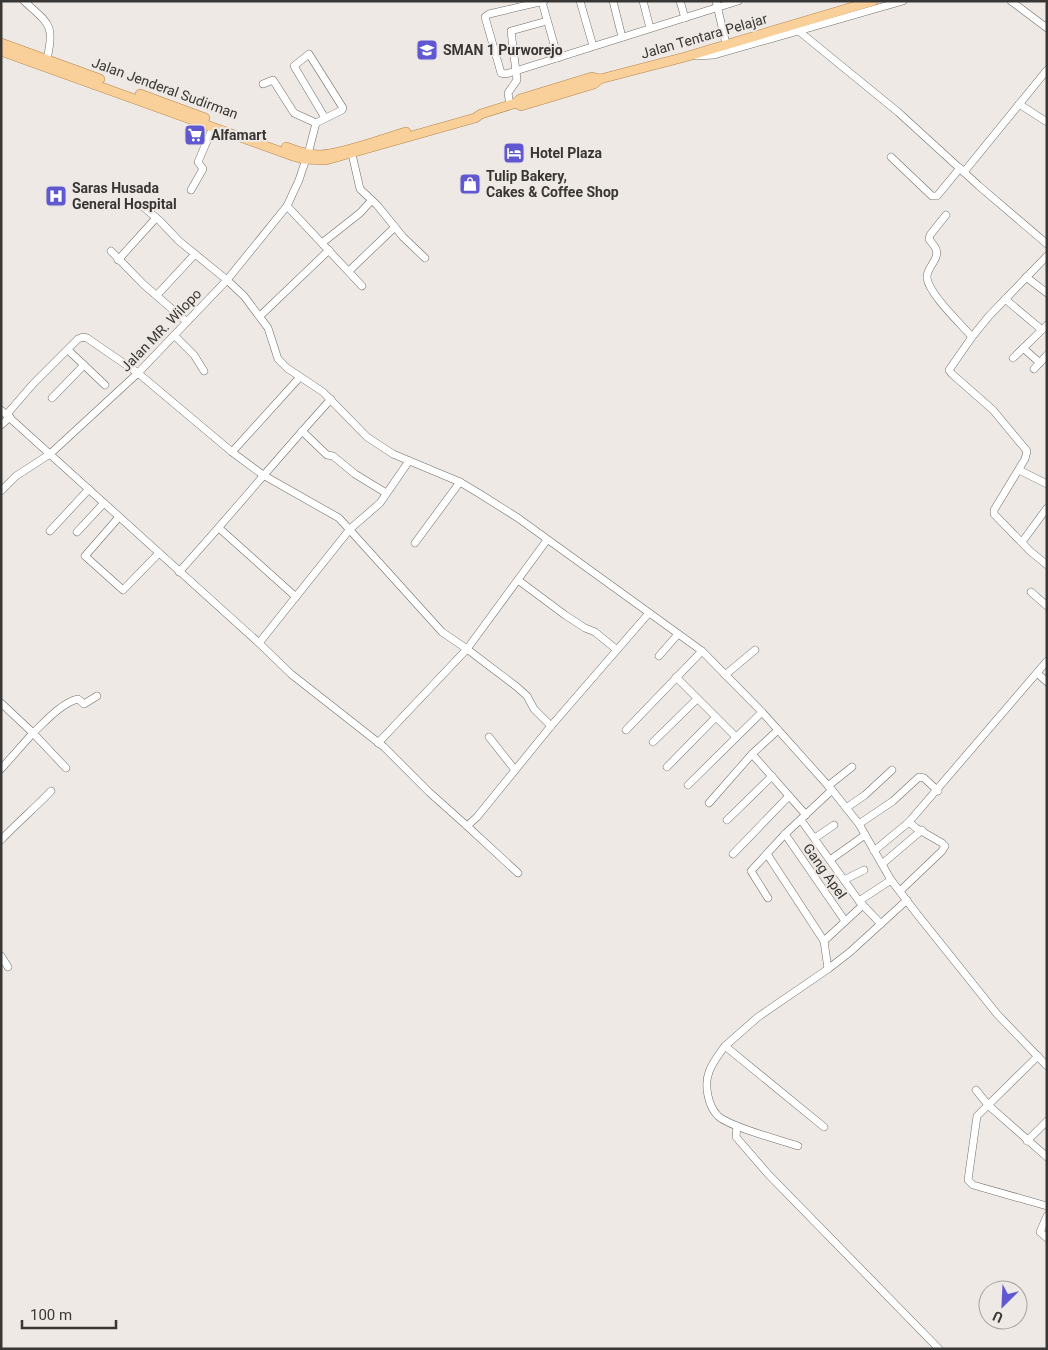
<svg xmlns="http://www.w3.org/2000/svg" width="1048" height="1350" viewBox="0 0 1048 1350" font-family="Roboto,sans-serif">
  <rect width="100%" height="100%" fill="#eee9e4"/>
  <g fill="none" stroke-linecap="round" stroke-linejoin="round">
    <g stroke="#716d68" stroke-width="8">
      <g id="minor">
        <path d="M24 1C49 24 55 24 47 59"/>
        <polyline points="544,1 489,14 485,17 501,73 506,74 738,1"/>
        <polyline points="580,1 593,46"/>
        <polyline points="613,1 622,37"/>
        <polyline points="643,1 650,28"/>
        <polyline points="680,1 685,18"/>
        <polyline points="716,1 726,44"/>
        <polyline points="1011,1 1047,28"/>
        <polyline points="542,2 558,58"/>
        <polyline points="797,23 800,32 898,112 979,186 1047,244"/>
        <polyline points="696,56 714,55 903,1"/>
        <polyline points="263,84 273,80 294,113 316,123"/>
        <polyline points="1019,104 1047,122"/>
        <polyline points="510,105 508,93 517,80 511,31 547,21"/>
        <polyline points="308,154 316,123 342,110 343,108 309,54 294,66 325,118"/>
        <polyline points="352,154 360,189 377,205 403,237 425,258"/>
        <polyline points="891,157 932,196 937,196 960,168"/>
        <polyline points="964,172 1047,70"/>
        <polyline points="191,190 203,169 198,162 213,127"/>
        <polyline points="141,205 160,221 179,241 227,280 244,296 268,328 278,359 287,368 323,392 367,437 393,454 460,482 480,494 518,518 702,651 762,712 832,790 859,824 891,880 917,914 997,1014 1047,1066"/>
        <polyline points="287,206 362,286"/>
        <path d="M946 215 930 235 929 239C931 242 934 245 936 249 940 260 926 267 927 278 929 294 961 324 972 337"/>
        <polyline points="322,243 360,213 371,201"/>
        <polyline points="111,251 143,284 187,322"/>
        <polyline points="1047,256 989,316 972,337 949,370 952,374 993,410 1027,451 1025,459 994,510 994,514 1030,551 1047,565"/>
        <polyline points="118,260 156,218"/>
        <polyline points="349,271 395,227"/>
        <polyline points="1026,277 1047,293"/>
        <polyline points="157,295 195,254"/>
        <polyline points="1005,299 1042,330"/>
        <polyline points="260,316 329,250"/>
        <polyline points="174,335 194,355 204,371"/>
        <polyline points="1023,348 1040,363"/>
        <polyline points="68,350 84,365"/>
        <polyline points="1013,358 1047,325"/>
        <polyline points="1034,369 1047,355"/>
        <polyline points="52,398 84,365 105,385"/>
        <polyline points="1,410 259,643 291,674 384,747 429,792 467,826 477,817 551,726 649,613"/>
        <polyline points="7,414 33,384 78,339 83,337 87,338 138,373 232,452 263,475 339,518 442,632 467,649 517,687 527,696 534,709 551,726"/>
        <polyline points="1,425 10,417"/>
        <polyline points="302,431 327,455 333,456 355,474 386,493"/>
        <polyline points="232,452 300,377"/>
        <polyline points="1019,470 1047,484"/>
        <polyline points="1,491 16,476 50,454 138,373 227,280 287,206 299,180 306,159"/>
        <polyline points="119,517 85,556 123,590 159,553"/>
        <polyline points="219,528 296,597"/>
        <polyline points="50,531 89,489"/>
        <polyline points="77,532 104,503"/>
        <polyline points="1022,542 1047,508"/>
        <polyline points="415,543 460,482"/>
        <path d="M179 572C231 515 279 456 331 399"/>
        <polyline points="518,580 565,615 585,628 595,632 617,650"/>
        <polyline points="1031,592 1047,606"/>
        <polyline points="259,643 350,529 380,503 409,461"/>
        <polyline points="659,656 678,634"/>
        <polyline points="1037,673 1047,682"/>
        <polyline points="725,675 755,650"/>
        <polyline points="676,677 736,737"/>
        <path d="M1 703 33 733C45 722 61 703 78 699L84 704 97 696"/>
        <polyline points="626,730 702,651"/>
        <polyline points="489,737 515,770"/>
        <polyline points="653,742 697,699"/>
        <polyline points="378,743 467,649 547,540"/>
        <polyline points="752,754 806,815"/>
        <polyline points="667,767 716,717"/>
        <polyline points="1,769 33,733 66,768"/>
        <polyline points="688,785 762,712"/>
        <polyline points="828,786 852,767"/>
        <polyline points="709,803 752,754 778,730"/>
        <polyline points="846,808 865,795 892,770"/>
        <polyline points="727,820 772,776"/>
        <polyline points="801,820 859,901 881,924"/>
        <polyline points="859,824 893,801 919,777 924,778 938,791"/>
        <polyline points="467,826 518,873"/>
        <polyline points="785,834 845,921"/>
        <polyline points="815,838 834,825"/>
        <path d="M1 840C17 823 35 808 51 791"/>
        <polyline points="874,851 909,822 1047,661"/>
        <polyline points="733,854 789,796"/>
        <polyline points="767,854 824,941 828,969"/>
        <polyline points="830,860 865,835"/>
        <polyline points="882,864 922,830"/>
        <polyline points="844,880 864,870"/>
        <polyline points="900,891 942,851 945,846 942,843 916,828 909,822"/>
        <polyline points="768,898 751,871 785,834 832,790"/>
        <polyline points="859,901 891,880"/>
        <polyline points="824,941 863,905"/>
        <polyline points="1,956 8,967"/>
        <path d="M725 1046C719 1054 712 1063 709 1072 704 1085 708 1106 718 1116 730 1127 780 1140 798 1146"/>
        <polyline points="1038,1056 977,1116 968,1180 973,1185 1047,1206"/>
        <polyline points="976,1090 988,1105 1047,1157"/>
        <polyline points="737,1126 736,1137 768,1174 939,1349"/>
        <polyline points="824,1127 725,1046 758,1017 828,969 850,952 907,900"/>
        <polyline points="1027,1141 1047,1121"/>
        <polyline points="1047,1216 1040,1232 1047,1238"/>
      </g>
    </g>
    <g stroke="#b4864a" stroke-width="10">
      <g id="major">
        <polyline points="1,43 100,79"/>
        <polyline points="1,51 293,156 303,159 326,160 475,118 481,114 516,103 520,99 592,77 600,79"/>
        <polyline points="140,94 205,118"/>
        <polyline points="516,103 521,106 594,84 600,79 685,57 873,1"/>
        <path d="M286 147C296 151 308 155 320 155 343 154 382 139 406 132"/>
      </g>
    </g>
    <use href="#minor" stroke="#fff" stroke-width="7"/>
    <use href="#major" stroke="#fad09a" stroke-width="9"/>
  </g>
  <defs>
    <g id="school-square" transform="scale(1.125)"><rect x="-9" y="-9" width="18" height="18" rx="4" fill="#5f58d1" stroke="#eee9e4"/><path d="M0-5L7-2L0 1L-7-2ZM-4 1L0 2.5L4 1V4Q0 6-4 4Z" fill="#fff"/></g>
    <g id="supermarket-square" transform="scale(1.125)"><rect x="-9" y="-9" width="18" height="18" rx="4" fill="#5f58d1" stroke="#eee9e4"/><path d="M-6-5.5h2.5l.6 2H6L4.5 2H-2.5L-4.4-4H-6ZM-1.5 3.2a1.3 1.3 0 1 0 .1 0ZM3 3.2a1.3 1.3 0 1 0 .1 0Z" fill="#fff"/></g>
    <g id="hotel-square" transform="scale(1.125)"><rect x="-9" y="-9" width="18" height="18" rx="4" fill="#5f58d1" stroke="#eee9e4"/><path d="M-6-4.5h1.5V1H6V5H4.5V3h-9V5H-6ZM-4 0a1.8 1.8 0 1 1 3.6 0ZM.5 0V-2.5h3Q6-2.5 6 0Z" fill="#fff"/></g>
    <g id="shop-square" transform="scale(1.125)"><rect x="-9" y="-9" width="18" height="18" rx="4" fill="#5f58d1" stroke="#eee9e4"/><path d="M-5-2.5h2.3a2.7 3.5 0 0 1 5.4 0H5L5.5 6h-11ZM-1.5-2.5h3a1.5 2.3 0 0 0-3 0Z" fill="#fff"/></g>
    <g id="hospital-square" transform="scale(1.125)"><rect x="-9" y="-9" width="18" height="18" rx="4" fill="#5f58d1" stroke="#eee9e4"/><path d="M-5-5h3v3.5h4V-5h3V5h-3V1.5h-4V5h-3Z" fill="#fff"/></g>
  </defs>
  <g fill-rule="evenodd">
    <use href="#school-square" x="427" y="50"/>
    <use href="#supermarket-square" x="195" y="135"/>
    <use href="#hotel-square" x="514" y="153"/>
    <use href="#shop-square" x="470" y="184"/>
    <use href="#hospital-square" x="56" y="196"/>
  </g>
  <g text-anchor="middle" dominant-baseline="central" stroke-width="4" stroke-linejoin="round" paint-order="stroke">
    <g font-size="14" fill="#393735" stroke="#eee9e4">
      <text transform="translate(704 36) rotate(-16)">Jalan Tentara Pelajar</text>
      <text transform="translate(165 88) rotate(20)">Jalan Jenderal Sudirman</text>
      <text transform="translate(161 330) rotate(-46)">Jalan MR. Wilopo</text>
      <text transform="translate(825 871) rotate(55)">Gang Apel</text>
    </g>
    <g font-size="14" font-weight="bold" fill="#393735" stroke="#eee9e4" text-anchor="start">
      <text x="443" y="50">SMAN 1 Purworejo</text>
      <text x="211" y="135">Alfamart</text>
      <text x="530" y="153">Hotel Plaza</text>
      <text x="486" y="176">Tulip Bakery,<tspan x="486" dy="16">Cakes &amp; Coffee Shop</tspan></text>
      <text x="72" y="188">Saras Husada<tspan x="72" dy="16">General Hospital</tspan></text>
    </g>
  </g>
  <rect width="1048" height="1350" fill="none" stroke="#393735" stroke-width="5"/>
  <g transform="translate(1003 1305) rotate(204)"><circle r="24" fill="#eee9e4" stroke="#a6a29e"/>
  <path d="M0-4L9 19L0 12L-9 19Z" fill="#5f58d1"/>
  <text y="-8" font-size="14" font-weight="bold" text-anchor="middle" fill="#393735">U</text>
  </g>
  <path d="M22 1320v8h94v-8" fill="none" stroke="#393735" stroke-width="2.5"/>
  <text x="30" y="1320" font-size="15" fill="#393735" stroke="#eee9e4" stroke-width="4" paint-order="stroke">100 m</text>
</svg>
